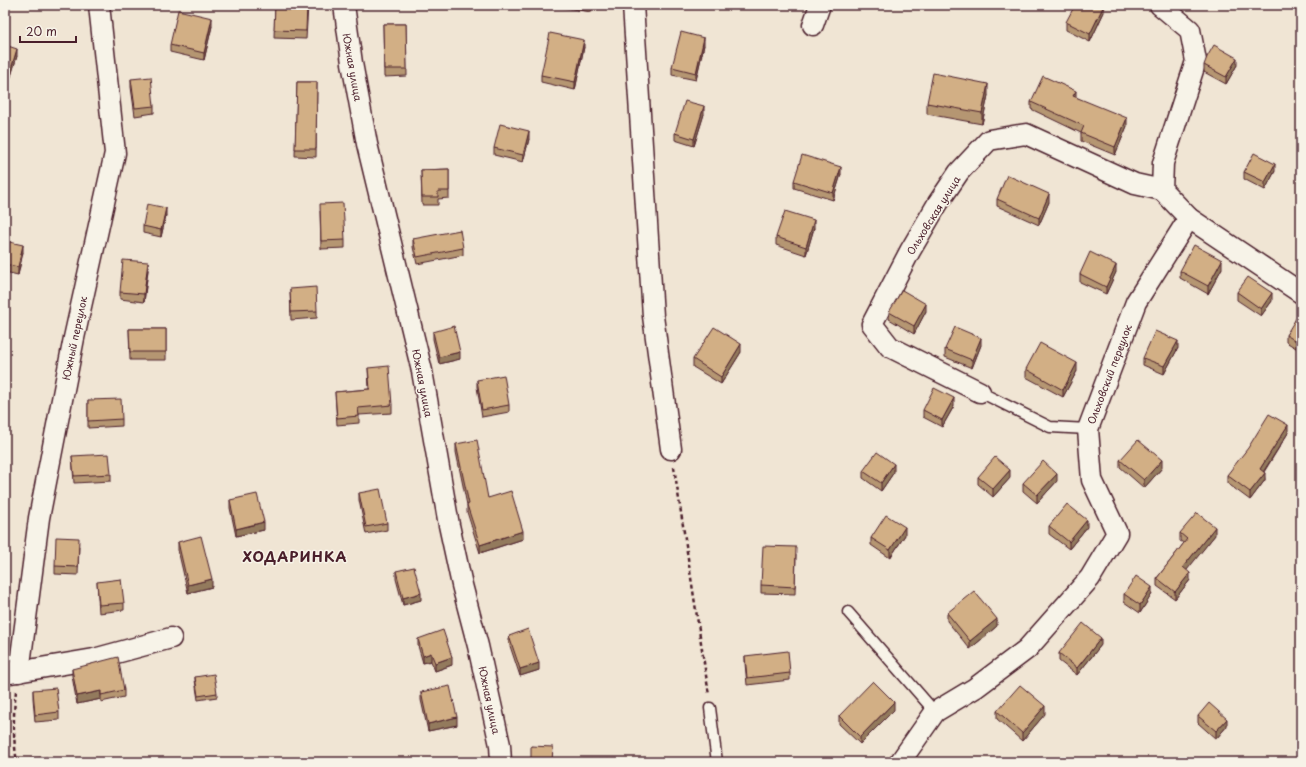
<svg xmlns="http://www.w3.org/2000/svg" width="1306" height="767" viewBox="0 0 1306 767" font-family="'Playpen Sans',sans-serif">
  <rect width="100%" height="100%" fill="#f0e5d4"/>
  <filter id="ink" filterUnits="userSpaceOnUse"><feTurbulence type="fractalNoise" baseFrequency=".025" numOctaves="2"/><feDisplacementMap in="SourceGraphic" scale="8" xChannelSelector="R" yChannelSelector="G"/><feConvolveMatrix kernelMatrix="1 2 1 2 8 2 1 2 1" color-interpolation-filters="sRGB"/></filter>
  <g filter="url(#ink)">
    <g fill="none" stroke-linecap="round" stroke-linejoin="round">
      <g stroke="#4a1f2b" stroke-width="13">
        <g id="lane">
          <polyline points="980,392 1050,427 1088,429"/>
          <polyline points="848,612 935,712"/>
          <polyline points="710,708 717,762"/>
        </g>
      </g>
      <g stroke="#4a1f2b" stroke-width="23">
        <g id="street">
          <polyline points="344,5 352,63 367,144 422,371 449,525 462,585 478,646 500,745 501,762"/>
          <polyline points="633,5 653,316 671,449"/>
          <polyline points="1160,5 1190,30 1196,61 1163,163 1162,190 1189,218 1301,293"/>
          <polyline points="813,25 820,5"/>
          <polyline points="980,392 890,347 872,324 910,251 938,203 959,172 989,140 1026,134 1135,184 1162,190"/>
          <polyline points="19,672 39,518 74,338 115,153 99,5"/>
          <polyline points="5,674 94,659 171,638"/>
          <polyline points="900,762 935,712 975,688 1027,649 1090,578 1117,533 1092,480 1088,429 1136,302 1189,218"/>
        </g>
      </g>
      <g stroke="#4a1f2b" stroke-width="2.5" stroke-dasharray="4 3" stroke-linecap="butt">
        <polyline points="674,467 709,695"/>
        <path d="M16 691C13 714 13 739 17 762"/>
      </g>
      <use href="#lane" stroke="#f7f3e8" stroke-width="10"/>
      <use href="#street" stroke="#f7f3e8" stroke-width="20"/>
    </g>
    <g fill="#b59672" stroke="#4a1f2b">
      <polygon points="275,5 308,5 306,39 274,38"/>
      <polygon points="560,5 592,5 591,12 560,7"/>
      <polygon points="1280,5 1288,5 1288,7"/>
      <polygon points="1104,12 1090,42 1066,30 1066,22"/>
      <polygon points="383,24 406,24 407,76 384,77"/>
      <polygon points="212,26 204,60 170,52 170,45"/>
      <polygon points="5,45 17,56 8,86 5,86"/>
      <polygon points="704,45 696,80 672,75 672,67"/>
      <polygon points="584,47 575,90 541,82 541,75"/>
      <polygon points="1204,65 1237,65 1226,84 1204,72"/>
      <polygon points="131,79 154,106 154,113 135,116 131,87"/>
      <polygon points="297,82 317,82 316,157 295,156"/>
      <polygon points="988,95 982,124 927,114 927,103"/>
      <polygon points="1076,97 1127,126 1115,155 1081,141 1081,133 1031,109 1031,102"/>
      <polygon points="704,114 694,146 675,140 675,133"/>
      <polygon points="529,139 523,162 494,155 494,148"/>
      <polygon points="449,169 449,198 438,199 438,205 422,205 421,170"/>
      <polygon points="1275,171 1265,190 1244,179 1244,172"/>
      <polygon points="841,174 833,200 794,188 794,181"/>
      <polygon points="997,199 1049,202 1039,225 997,206"/>
      <polygon points="320,211 345,240 345,248 321,249"/>
      <polygon points="166,215 161,237 143,233 143,226"/>
      <polygon points="814,228 806,255 776,245 776,237"/>
      <polygon points="413,239 463,248 463,255 417,264 413,247"/>
      <polygon points="5,241 23,252 18,275 5,272"/>
      <polygon points="1222,268 1208,294 1180,278 1180,271"/>
      <polygon points="148,270 144,302 120,299 120,292"/>
      <polygon points="1116,272 1106,294 1080,282 1080,274"/>
      <polygon points="290,289 317,311 317,318 291,320"/>
      <polygon points="1237,292 1272,301 1261,316 1237,300"/>
      <polygon points="926,311 914,334 889,319 889,312"/>
      <polygon points="1301,317 1301,351 1286,342 1286,335"/>
      <polygon points="129,329 166,329 166,360 130,360"/>
      <polygon points="433,332 460,359 439,364 433,339"/>
      <polygon points="981,345 972,368 945,357 945,349"/>
      <polygon points="1178,348 1164,374 1143,365 1143,358"/>
      <polygon points="741,352 721,384 693,367 693,359"/>
      <polygon points="368,368 392,405 392,413 359,415 359,423 337,425 335,392 369,389"/>
      <polygon points="1026,369 1077,371 1063,397 1026,377"/>
      <polygon points="477,380 509,405 509,412 482,417 477,387"/>
      <polygon points="88,400 122,419 122,426 88,428"/>
      <polygon points="954,406 942,427 923,417 923,410"/>
      <polygon points="1288,433 1264,472 1265,480 1250,500 1227,483 1227,475"/>
      <polygon points="456,444 488,498 523,539 480,553 467,512 467,505 456,452"/>
      <polygon points="72,456 111,474 111,481 74,483"/>
      <polygon points="1120,460 1162,468 1144,488 1120,467"/>
      <polygon points="863,471 894,472 881,491 863,478"/>
      <polygon points="978,477 1010,478 993,497 978,484"/>
      <polygon points="1057,481 1037,503 1023,491 1023,483"/>
      <polygon points="359,493 387,523 387,530 366,534 359,500"/>
      <polygon points="230,500 264,530 236,536 230,508"/>
      <polygon points="1049,526 1087,527 1069,549 1049,534"/>
      <polygon points="1180,533 1215,535 1186,570 1190,580 1175,599 1157,586 1157,578 1184,543 1180,541"/>
      <polygon points="905,535 890,558 871,545 871,538"/>
      <polygon points="178,542 212,587 188,593 178,550"/>
      <polygon points="79,546 78,575 55,574 55,566"/>
      <polygon points="796,555 795,594 761,593 761,585"/>
      <polygon points="396,571 421,600 403,605 396,579"/>
      <polygon points="97,582 124,603 124,610 99,613"/>
      <polygon points="1124,594 1152,594 1140,613 1124,602"/>
      <polygon points="947,613 997,626 970,649 947,621"/>
      <polygon points="509,636 539,670 520,676 509,643"/>
      <polygon points="418,639 452,665 435,671 431,661 423,663 418,646"/>
      <polygon points="1101,645 1077,675 1059,661 1059,653"/>
      <polygon points="745,656 790,673 790,680 747,685 745,663"/>
      <polygon points="72,669 124,690 124,697 101,702 101,699 77,704 72,676"/>
      <polygon points="195,677 217,693 217,697 198,700 195,680"/>
      <polygon points="33,690 59,712 59,720 35,722 33,698"/>
      <polygon points="421,692 457,725 428,731 421,700"/>
      <polygon points="894,710 860,744 839,724 839,716"/>
      <polygon points="997,711 1045,714 1022,741 997,719"/>
      <polygon points="1198,716 1227,726 1216,739 1198,723"/>
      <polygon points="1301,727 1301,736 1300,735 1300,728"/>
    </g>
    <g fill="#937a5d" stroke="#4a1f2b">
      <polygon points="1104,5 1104,12 1090,42 1090,34"/>
      <polygon points="212,18 212,26 204,60 204,53"/>
      <polygon points="704,38 704,45 696,80 696,73"/>
      <polygon points="584,40 584,47 575,90 575,82"/>
      <polygon points="17,49 17,56 8,86 8,79"/>
      <polygon points="1237,58 1237,65 1226,84 1226,77"/>
      <polygon points="988,84 988,95 982,124 982,113"/>
      <polygon points="1076,91 1076,98 1073,96"/>
      <polygon points="704,106 704,114 694,146 694,139"/>
      <polygon points="1127,118 1127,126 1115,155 1115,147"/>
      <polygon points="529,131 529,139 523,162 523,155"/>
      <polygon points="1275,164 1275,171 1265,190 1265,182"/>
      <polygon points="841,167 841,174 833,200 833,193"/>
      <polygon points="1049,194 1049,202 1039,225 1039,218"/>
      <polygon points="166,208 166,215 161,237 161,230"/>
      <polygon points="814,220 814,228 806,255 806,247"/>
      <polygon points="23,245 23,252 18,275 18,267"/>
      <polygon points="1222,260 1222,268 1208,294 1208,286"/>
      <polygon points="148,262 148,270 144,302 144,294"/>
      <polygon points="1116,265 1116,272 1106,294 1106,287"/>
      <polygon points="1272,293 1272,301 1261,316 1261,309"/>
      <polygon points="926,304 926,311 914,334 914,326"/>
      <polygon points="981,338 981,345 972,368 972,360"/>
      <polygon points="1178,341 1178,348 1164,374 1164,366"/>
      <polygon points="741,344 741,352 721,384 721,377"/>
      <polygon points="460,352 460,359 439,364 439,357"/>
      <polygon points="1077,363 1077,371 1063,397 1063,390"/>
      <polygon points="954,398 954,406 942,427 942,420"/>
      <polygon points="1288,425 1288,433 1260,477 1260,469"/>
      <polygon points="1162,460 1162,468 1144,488 1144,480"/>
      <polygon points="894,464 894,472 881,491 881,483"/>
      <polygon points="1010,470 1010,478 993,497 993,489"/>
      <polygon points="1265,473 1265,480 1250,500 1250,492"/>
      <polygon points="1057,474 1057,481 1037,503 1037,495"/>
      <polygon points="1087,520 1087,527 1069,549 1069,542"/>
      <polygon points="264,522 264,530 236,536 236,529"/>
      <polygon points="905,527 905,535 890,558 890,550"/>
      <polygon points="1215,527 1215,535 1183,575 1183,567"/>
      <polygon points="523,531 523,539 480,553 480,545"/>
      <polygon points="1190,573 1190,580 1175,599 1175,592"/>
      <polygon points="212,579 212,587 188,593 188,585"/>
      <polygon points="1152,587 1152,594 1140,613 1140,605"/>
      <polygon points="421,593 421,600 403,605 403,598"/>
      <polygon points="997,619 997,626 970,649 970,641"/>
      <polygon points="1101,638 1101,645 1077,675 1077,668"/>
      <polygon points="431,653 431,661 423,663 423,656"/>
      <polygon points="452,657 452,665 435,671 435,663"/>
      <polygon points="539,663 539,670 520,676 520,669"/>
      <polygon points="101,691 101,699 77,704 77,696"/>
      <polygon points="894,702 894,710 860,744 860,737"/>
      <polygon points="1045,706 1045,714 1022,741 1022,733"/>
      <polygon points="457,717 457,725 428,731 428,724"/>
      <polygon points="1227,719 1227,726 1216,739 1216,731"/>
    </g>
    <g fill="#d2af85" stroke="#4a1f2b">
      <polygon points="275,5 307,5 306,31 274,30"/>
      <polygon points="1075,5 1104,5 1090,34 1066,22"/>
      <polygon points="178,10 212,18 204,53 170,45"/>
      <polygon points="383,24 406,24 407,69 384,69"/>
      <polygon points="681,32 704,38 696,73 672,67"/>
      <polygon points="550,33 584,40 575,82 541,75"/>
      <polygon points="5,45 17,49 8,79 5,78"/>
      <polygon points="1214,45 1237,58 1226,77 1204,65 1207,57"/>
      <polygon points="933,73 988,84 982,113 927,103"/>
      <polygon points="1043,76 1076,91 1073,96 1127,118 1115,147 1081,133 1084,126 1031,102"/>
      <polygon points="151,77 154,106 135,108 131,79"/>
      <polygon points="297,82 317,82 316,149 295,149"/>
      <polygon points="685,101 704,106 694,139 675,133"/>
      <polygon points="500,124 529,131 523,155 494,148"/>
      <polygon points="1254,153 1275,164 1265,182 1244,172"/>
      <polygon points="802,155 841,167 833,193 794,181"/>
      <polygon points="449,169 449,191 438,191 438,197 422,197 421,170"/>
      <polygon points="1007,175 1049,194 1039,218 997,199"/>
      <polygon points="343,203 345,240 321,241 320,204"/>
      <polygon points="147,204 166,208 161,230 143,226"/>
      <polygon points="785,211 814,220 806,247 776,237"/>
      <polygon points="460,230 463,248 417,257 413,239"/>
      <polygon points="5,241 23,245 18,267 5,264"/>
      <polygon points="1194,245 1222,260 1208,286 1180,271"/>
      <polygon points="1090,252 1116,265 1106,287 1080,274"/>
      <polygon points="123,260 148,262 144,294 120,292"/>
      <polygon points="1248,277 1272,293 1261,309 1237,292"/>
      <polygon points="316,287 317,311 291,312 290,289"/>
      <polygon points="902,290 926,304 914,326 889,312"/>
      <polygon points="1298,315 1301,317 1301,344 1286,335"/>
      <polygon points="454,326 460,352 439,357 433,332"/>
      <polygon points="714,327 741,344 721,377 693,359"/>
      <polygon points="955,327 981,338 972,360 945,349"/>
      <polygon points="129,329 166,329 166,352 130,352"/>
      <polygon points="1155,331 1178,341 1164,366 1143,358"/>
      <polygon points="1040,343 1077,363 1063,390 1026,369"/>
      <polygon points="389,366 392,405 358,408 359,416 337,418 335,392 370,389 368,368"/>
      <polygon points="504,375 509,405 482,410 477,380"/>
      <polygon points="934,388 954,398 942,420 923,410"/>
      <polygon points="121,399 122,419 88,421 88,400"/>
      <polygon points="1269,414 1288,425 1260,469 1265,473 1250,492 1227,475 1248,448"/>
      <polygon points="477,440 488,498 511,491 523,531 480,545 467,505 469,504 456,444"/>
      <polygon points="1138,440 1162,460 1144,480 1120,460"/>
      <polygon points="877,452 894,464 881,483 863,471"/>
      <polygon points="109,454 111,474 74,476 72,456"/>
      <polygon points="995,457 1010,470 993,489 978,477"/>
      <polygon points="1043,461 1057,474 1037,495 1023,483"/>
      <polygon points="380,489 387,523 366,527 359,493"/>
      <polygon points="257,494 264,522 236,529 230,500"/>
      <polygon points="1067,504 1087,520 1069,542 1049,526"/>
      <polygon points="1197,513 1215,527 1183,567 1190,573 1175,592 1157,578 1187,539 1180,533"/>
      <polygon points="886,515 905,527 890,550 871,538"/>
      <polygon points="201,536 212,579 188,585 178,542"/>
      <polygon points="56,537 79,538 78,567 55,566"/>
      <polygon points="763,546 796,547 795,587 761,585"/>
      <polygon points="414,567 421,593 403,598 396,571"/>
      <polygon points="1136,576 1152,587 1140,605 1124,594"/>
      <polygon points="121,579 124,603 99,605 97,582"/>
      <polygon points="974,591 997,619 970,641 947,613"/>
      <polygon points="1083,623 1101,638 1077,668 1059,653"/>
      <polygon points="528,629 539,663 520,669 509,636"/>
      <polygon points="443,630 452,657 435,663 431,653 423,656 418,639"/>
      <polygon points="788,651 790,673 747,678 745,656"/>
      <polygon points="118,657 124,690 101,695 101,691 77,696 72,669"/>
      <polygon points="214,674 217,693 198,696 195,677"/>
      <polygon points="873,681 894,702 860,737 839,716"/>
      <polygon points="1020,685 1045,706 1022,733 997,711"/>
      <polygon points="450,686 457,717 428,724 421,692"/>
      <polygon points="56,688 59,712 35,715 33,690"/>
      <polygon points="1209,703 1227,719 1216,731 1198,716"/>
      <polygon points="531,746 553,747 552,762 531,762"/>
      <polygon points="47,757 48,762 30,762 30,759"/>
      <polygon points="456,758 457,762 429,762"/>
    </g>
  </g>
  <g text-anchor="middle" dominant-baseline="central" stroke-width="3" stroke-linejoin="round" paint-order="stroke">
    <g font-size="10" fill="#4a1f2b" stroke="#f7f3e8">
      <text transform="translate(353 67) rotate(80)">Южная улица</text>
      <text transform="translate(933 215) rotate(-58)">Ольховская улица</text>
      <text transform="translate(74 338) rotate(-78)">Южный переулок</text>
      <text transform="translate(1109 374) rotate(-69)">Ольховский переулок</text>
      <text transform="translate(423 383) rotate(79)">Южная улица</text>
      <text transform="translate(490 700) rotate(78)">Южная улица</text>
    </g>
    <g font-size="14" font-weight="bold" letter-spacing="1" fill="#4a1f2b" stroke="#f7f3e8">
      <text x="295" y="556">ХОДАРИНКА</text>
    </g>
  </g>
  <rect width="1306" height="767" fill="none" stroke="#f7f3e8" stroke-width="20"/>
  <rect x="10" y="10" width="1286" height="747" fill="none" stroke="#4a1f2b" stroke-width="1.5" filter="url(#ink)"/>
  <path d="M20 36v6h56v-6" fill="none" stroke="#4a1f2b" stroke-width="2"/>
  <text x="26" y="36" font-size="12" fill="#4a1f2b" stroke="#f7f3e8" stroke-width="3" paint-order="stroke">20 m</text>
</svg>
